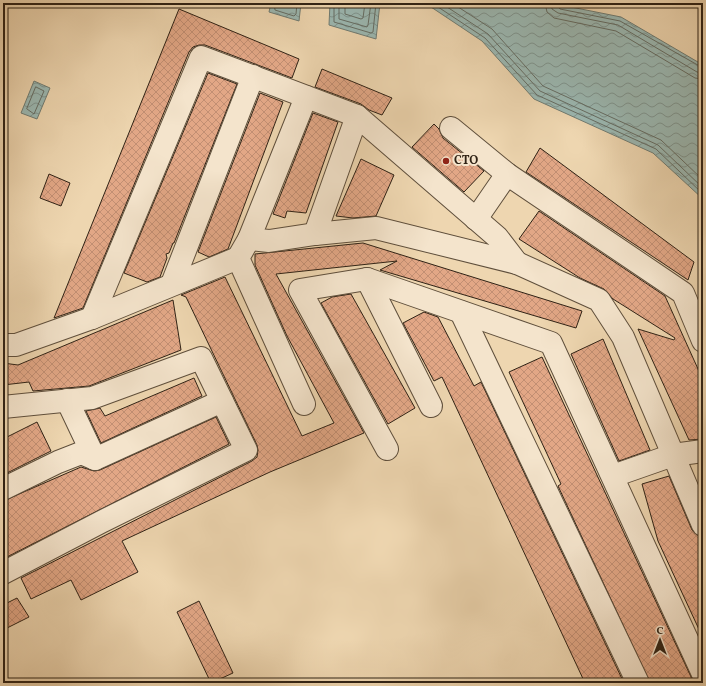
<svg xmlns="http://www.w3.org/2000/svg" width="706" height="686" viewBox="0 0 706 686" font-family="Vollkorn,serif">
  <defs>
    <pattern id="water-waves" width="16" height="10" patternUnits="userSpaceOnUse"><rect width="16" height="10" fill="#9bb8b2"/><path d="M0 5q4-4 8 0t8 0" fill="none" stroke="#7f9590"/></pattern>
    <pattern id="building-cross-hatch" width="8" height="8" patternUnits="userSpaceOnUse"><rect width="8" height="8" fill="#e2a786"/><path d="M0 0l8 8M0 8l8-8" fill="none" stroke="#c28f73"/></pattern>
  </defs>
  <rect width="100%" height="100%" fill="#eed6b0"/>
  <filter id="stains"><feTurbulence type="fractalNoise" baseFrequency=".005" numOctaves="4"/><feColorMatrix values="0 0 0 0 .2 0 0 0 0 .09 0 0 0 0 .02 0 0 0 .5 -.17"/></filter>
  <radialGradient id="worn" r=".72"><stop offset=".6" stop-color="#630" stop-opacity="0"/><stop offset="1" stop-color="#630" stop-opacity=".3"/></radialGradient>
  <g fill="url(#water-waves)" stroke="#707c73">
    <polygon points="271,3 301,3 299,21 269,12"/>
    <polygon points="330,3 380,3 376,39 329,25"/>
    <polygon points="425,3 551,3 621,17 703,65 703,199 653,153 534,99 482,41"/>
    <polygon points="34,81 50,88 37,119 21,113"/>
  </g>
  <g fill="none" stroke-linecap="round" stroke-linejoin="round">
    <g stroke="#656d64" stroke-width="1">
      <polyline points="274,3 275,10 294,16 296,14 297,3"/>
      <polyline points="334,3 334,22 371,33 373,32 376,3"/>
      <polyline points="339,3 339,19 367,27 368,25 371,3"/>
      <polyline points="345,3 345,14 361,19 363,18 365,3"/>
      <polyline points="432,3 485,38 537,95 656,149 703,194"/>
      <polyline points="441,3 488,34 540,91 658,145 703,188"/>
      <polyline points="452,3 492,29 543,86 661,140 703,180"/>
      <polyline points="545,3 547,12 554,18 616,31 695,78 703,79"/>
      <polyline points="551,3 552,9 558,13 618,25 697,72 703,73"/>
      <polyline points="556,3 560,9 620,21 703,68"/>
      <polygon points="36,87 44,91 34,114 27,109"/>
    </g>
  </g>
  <g fill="url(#building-cross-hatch)" stroke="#2f2215">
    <polygon points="179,9 299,59 292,78 205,45 199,45 193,47 189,52 83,308 54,318"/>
    <polygon points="322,69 392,98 382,115 369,110 361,104 315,87"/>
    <polygon points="208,73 237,84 174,243 173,243 169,253 166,254 167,258 160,277 147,282 124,273"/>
    <polygon points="260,93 283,102 228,249 209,257 198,252"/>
    <polygon points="313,113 338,122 306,213 287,211 285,218 273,214"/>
    <polygon points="434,124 439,129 443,138 484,171 464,192 412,147"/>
    <polygon points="540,148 694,262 688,280 526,172"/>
    <polygon points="361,159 394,175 376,216 353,218 336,216"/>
    <polygon points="49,174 70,183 61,206 40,198"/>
    <polygon points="539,211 665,296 703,380 703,439 689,440 638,329 674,340 675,338 613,299 604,289 580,278 519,239"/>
    <polygon points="363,243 582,311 576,328 380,270 397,261 276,274 364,433 270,472 122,541 138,572 81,600 71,580 31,599 21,578 252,461 257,457 258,450 257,445 186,297 181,295 225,277 302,436 334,423 287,336 255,265 255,254"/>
    <polygon points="351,294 415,408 388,424 321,303 332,297"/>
    <polygon points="173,300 181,350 89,386 33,391 29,382 3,385 3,363 18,365"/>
    <polygon points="424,312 438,317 474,386 481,382 624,683 585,683 442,377 434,381 403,323"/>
    <polygon points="603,339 650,450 619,461 571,354"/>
    <polygon points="542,357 692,679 694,683 650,683 558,486 561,484 509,372"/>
    <polygon points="194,378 202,396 101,443 86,411 100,408 105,416"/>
    <polygon points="216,417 229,444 3,559 3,501 81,467 94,471 100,470"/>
    <polygon points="37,422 51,451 3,475 3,439"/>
    <polygon points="669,476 692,530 699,536 703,546 703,638 658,541 642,484"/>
    <polygon points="17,598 29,617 3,630 3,605"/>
    <polygon points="199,601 233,673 211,683 177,612"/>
  </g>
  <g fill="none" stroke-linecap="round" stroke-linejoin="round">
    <g stroke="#5f4f3c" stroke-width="24">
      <g id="minor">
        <polyline points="451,128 507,174 683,293 703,341"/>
        <polyline points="476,219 507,174"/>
        <polyline points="315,234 357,116"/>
        <polyline points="249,239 269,241 315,234 376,228 517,263 599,300 623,337 703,525"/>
        <polyline points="367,279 431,406"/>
        <polyline points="172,284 253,76"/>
        <polyline points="461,312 638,683"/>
        <polyline points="92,318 201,57 357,116 497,237 517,263"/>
        <polyline points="3,345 16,345 92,318 238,258"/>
        <polyline points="67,400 95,459"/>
        <polyline points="304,404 238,258 249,239 306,97"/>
        <polyline points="3,407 92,398 201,358 246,450 101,522 3,573"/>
        <polyline points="387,449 300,290 367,279 551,343 703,674"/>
        <polyline points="613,476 673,455 703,451"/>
        <polyline points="3,489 58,462 81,453 95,459 222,401"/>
      </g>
    </g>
    <use href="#minor" stroke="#f4e4cc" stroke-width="22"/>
  </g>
  <circle fill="#8f2418" stroke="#f4e4cc" stroke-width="1.5" cx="446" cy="161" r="4"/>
  <g text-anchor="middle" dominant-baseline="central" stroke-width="4" stroke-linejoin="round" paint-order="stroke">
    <g font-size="12" font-weight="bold" fill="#2f2215" stroke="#f4e4cc" text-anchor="start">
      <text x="454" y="161">СТО</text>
    </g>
  </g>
  <rect width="706" height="686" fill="none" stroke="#eed6b0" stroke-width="16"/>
  <rect x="4" y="4" width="698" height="678" fill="none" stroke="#2f2215" stroke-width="2"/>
  <rect x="8" y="8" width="690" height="670" fill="none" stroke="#2f2215"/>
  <g transform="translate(660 640)" stroke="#f4e4cc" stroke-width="3" paint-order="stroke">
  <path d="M0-3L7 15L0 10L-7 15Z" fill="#2f2215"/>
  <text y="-6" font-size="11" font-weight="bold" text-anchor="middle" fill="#2f2215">С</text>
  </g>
  <rect width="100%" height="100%" filter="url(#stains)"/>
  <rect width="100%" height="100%" fill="url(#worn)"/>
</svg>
